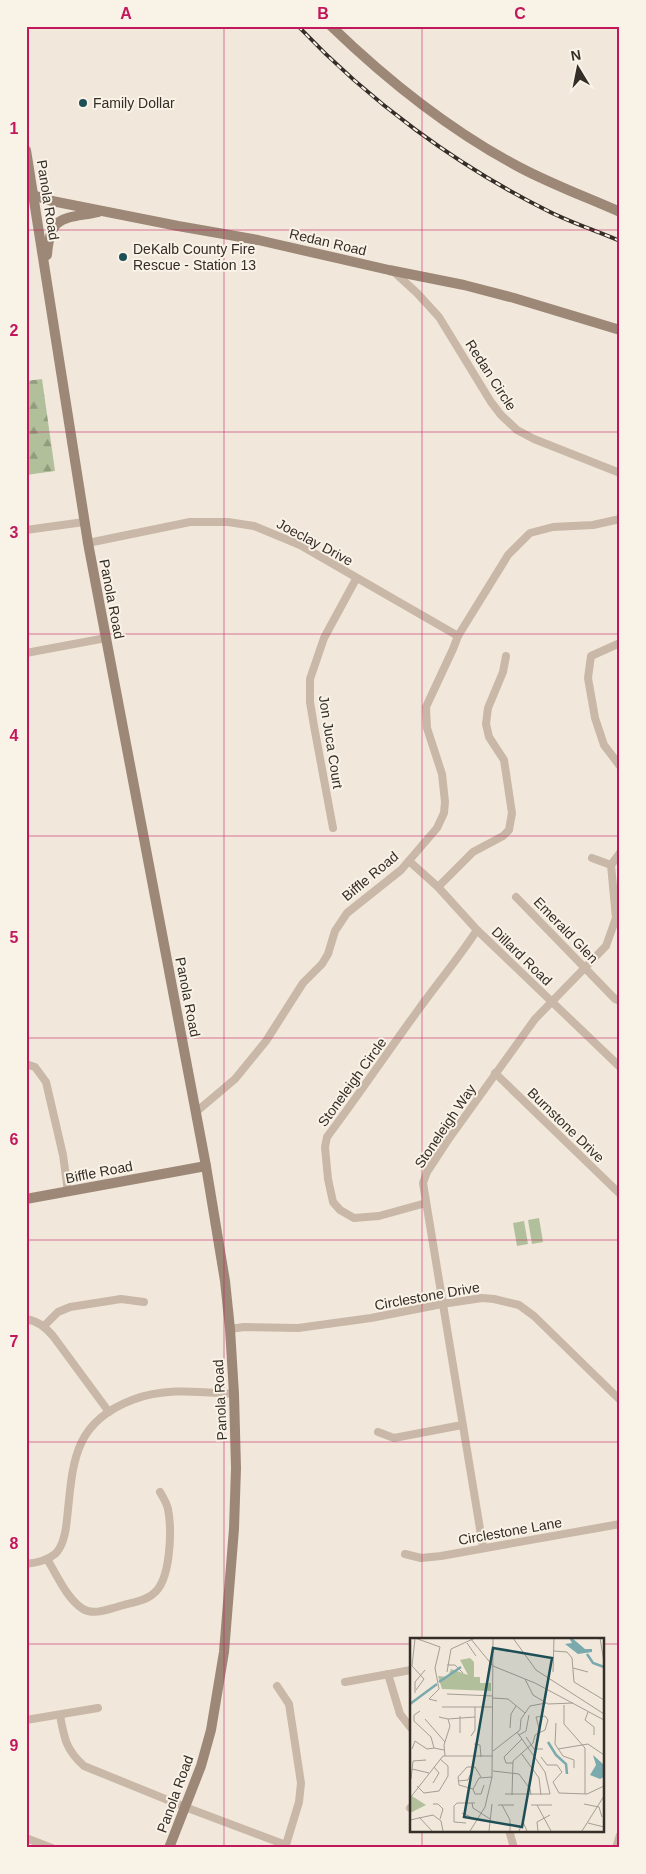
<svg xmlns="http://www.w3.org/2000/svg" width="646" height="1874" viewBox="0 0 646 1874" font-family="Helvetica,sans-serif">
  <defs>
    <pattern id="forest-firs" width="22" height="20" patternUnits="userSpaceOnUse" patternTransform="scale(1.25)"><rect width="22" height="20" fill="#b1c09b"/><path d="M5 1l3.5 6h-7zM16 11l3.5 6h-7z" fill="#919c7e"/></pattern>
  </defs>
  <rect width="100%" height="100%" fill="#f1e8db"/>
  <polygon fill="url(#forest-firs)" points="42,379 55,471 26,475 26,381"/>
  <g fill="#b1c09b">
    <polygon points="539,1218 543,1242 532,1244 528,1220"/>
    <polygon points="524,1221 528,1244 517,1246 513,1223"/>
  </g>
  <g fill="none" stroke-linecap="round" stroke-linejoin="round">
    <g stroke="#c9b8a7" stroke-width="8">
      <polyline points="393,271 417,293 439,317 491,402 501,415 517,430 534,439 620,473"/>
      <polyline points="26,530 84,522"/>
      <polyline points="88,543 190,522 228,522 254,526 300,545 458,636"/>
      <polyline points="620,643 591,656 588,678 595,718 604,745 620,766"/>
      <polyline points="26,653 106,638"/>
      <polyline points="333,828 314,726 310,702 310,679 324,638 356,579"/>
      <polyline points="592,858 611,865"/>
      <polyline points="409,861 438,887 477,930 620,1067"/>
      <polyline points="438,887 473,852 503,836 509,830 512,813 504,760 489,737 486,724 488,708 503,672 506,656"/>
      <polyline points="516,897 615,999 620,1001"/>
      <polyline points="26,1064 35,1067 46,1082 63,1155 68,1192"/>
      <polyline points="495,1073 620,1194"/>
      <polyline points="196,1112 235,1079 266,1041 303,983 322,964 328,954 335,931 347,913 401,870 437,828 444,813 445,802 442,774 427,728 426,707 453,649 458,636 508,555 530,533 553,527 593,525 620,519"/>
      <path d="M426 1203 379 1216 354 1218 340 1210 333 1202 328 1179 325 1147 327 1137C358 1096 386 1054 416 1013 436 985 458 959 477 930"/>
      <path d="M26 1319C38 1321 45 1327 53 1336L109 1412"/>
      <polyline points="44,1326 58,1312 70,1307 121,1299 144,1302"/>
      <polyline points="230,1329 244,1327 298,1328 371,1318 442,1304 482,1298 494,1299 519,1305 534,1316 620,1400"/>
      <polyline points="378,1432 394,1438 462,1425"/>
      <polyline points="483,1547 423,1183 427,1172 448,1140 535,1019 606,946 616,918 611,865 620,853"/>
      <polyline points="405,1554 421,1558 441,1556 620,1524"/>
      <path d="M47 1559C57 1575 67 1599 83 1609 93 1615 106 1610 117 1607 128 1603 144 1602 153 1594 171 1581 172 1530 168 1509 167 1504 163 1497 160 1492"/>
      <path d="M26 1564C35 1563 48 1560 55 1554 64 1546 66 1530 67 1519 73 1464 72 1423 132 1400 165 1387 200 1392 234 1394"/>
      <polyline points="388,1674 400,1714 411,1728"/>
      <polyline points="345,1682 411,1670"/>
      <polyline points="277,1686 289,1704 301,1783 299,1802 285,1848"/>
      <path d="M60 1715C64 1738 66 1750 84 1766L185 1807 286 1845"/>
      <polyline points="26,1720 98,1708"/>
      <polyline points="410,1808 411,1807"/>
      <polyline points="509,1830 514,1848"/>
      <polyline points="26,1838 52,1848"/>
      <polyline points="616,1848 620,1835"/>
    </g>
    <g stroke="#9d8878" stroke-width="10">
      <path d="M331 26C388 81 449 130 519 167 551 184 586 197 620 212"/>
      <polyline points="26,150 88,543 206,1166 225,1281 230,1329 234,1394 236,1468 234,1529 224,1652 211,1730 201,1766 169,1848"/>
      <polyline points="26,193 52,201 178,226 258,240 389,270 464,285 514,298 620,330"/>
      <path d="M47 255C50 214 64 219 98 212"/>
      <polyline points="26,1199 206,1166"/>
    </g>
    <g stroke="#352d27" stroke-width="4">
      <path id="rail" d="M298 26C369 101 457 166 550 212 572 223 597 231 620 241"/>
    </g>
    <use href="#rail" stroke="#f9f2e7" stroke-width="2" stroke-dasharray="5.5" stroke-linecap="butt"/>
  </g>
  <path fill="none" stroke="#c2185b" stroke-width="1" stroke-opacity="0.55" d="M224 26V1848M422 26V1639M26 230H620M26 432H620M26 634H620M26 836H620M26 1038H620M26 1240H620M26 1442H620M26 1644H411M602 1644H620M422 1830V1848"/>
  <g fill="#1e4f56" stroke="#f9f2e7" stroke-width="2">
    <circle cx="83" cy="103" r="5"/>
    <circle cx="123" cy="257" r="5"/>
  </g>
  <g text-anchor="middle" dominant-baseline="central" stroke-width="4" stroke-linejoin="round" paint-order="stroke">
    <g font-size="14" fill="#352d27" stroke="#f9f2e7" text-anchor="start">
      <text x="93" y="103">Family Dollar</text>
      <text x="133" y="249">DeKalb County Fire<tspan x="133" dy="16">Rescue - Station 13</tspan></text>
    </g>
    <g font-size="14" fill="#352d27" stroke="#f9f2e7">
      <text transform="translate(48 200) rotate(81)">Panola Road</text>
      <text transform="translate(328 242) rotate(13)">Redan Road</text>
      <text transform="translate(491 375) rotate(57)">Redan Circle</text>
      <text transform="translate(315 542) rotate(28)">Joeclay Drive</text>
      <text transform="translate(112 599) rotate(79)">Panola Road</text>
      <text transform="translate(331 742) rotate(81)">Jon Juca Court</text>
      <text transform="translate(370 876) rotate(-40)">Biffle Road</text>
      <text transform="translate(566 930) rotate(46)">Emerald Glen</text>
      <text transform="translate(522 956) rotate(44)">Dillard Road</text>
      <text transform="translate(188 997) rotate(79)">Panola Road</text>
      <text transform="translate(352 1082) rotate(-54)">Stoneleigh Circle</text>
      <text transform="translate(566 1125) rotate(44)">Burnstone Drive</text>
      <text transform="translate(445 1126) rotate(-56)">Stoneleigh Way</text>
      <text transform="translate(99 1172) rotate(-11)">Biffle Road</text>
      <text transform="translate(427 1296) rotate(-10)">Circlestone Drive</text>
      <text transform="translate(220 1400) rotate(-93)">Panola Road</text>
      <text transform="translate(510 1531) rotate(-10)">Circlestone Lane</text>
      <text transform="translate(175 1794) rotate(-70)">Panola Road</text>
    </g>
  </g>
  <g transform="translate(410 1638)">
    <rect width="194" height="194" fill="#f1e8db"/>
    <path d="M2 158 16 167 0 175V160Z" fill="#b1c09b"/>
    <path d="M60 20 64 24V39H70V45H81V53L32 51 28 38 38 39 41 31 58 37 50 22Z" fill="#b1c09b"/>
    <path d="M159 0H162L175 11H182V14L168 16 155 6 162 5ZM183 117 193 126 194 139 190 141 180 137 186 127Z" fill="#7aa9ae"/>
    <path fill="none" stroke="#7aa9ae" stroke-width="2.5" d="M177 16 183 25 194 29M29 44 51 29M0 66 27 46M138 104 146 117 156 126 157 136"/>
    <path fill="none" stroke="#a69d93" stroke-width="1" d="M5 0 30 9 25 30 29 51 19 61 27 63M60 0 83 28 125 45 194 82M103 0 126 32 194 76M190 0 194 24M5 1 2 28 14 41 6 52M57 5 66 18M144 13 157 14 162 20 164 44 194 62M37 27H45L53 35M163 30 178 34M37 34 41 11 65 0M143 34 144 0M115 41 123 57 138 66 163 65M5 55V44L15 32M37 56 83 58M83 60 98 61 115 75M154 67V86L175 110V156M32 69H83M10 73 4 77V83L21 99 24 110 34 112M178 74 175 82 184 89V97M29 79 38 81 40 88 34 107 35 118M15 81 35 104M38 81 65 79M146 85 145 106 153 118 164 122V130M100 90 101 76 106 68M50 95V78M109 97 116 93 119 77M61 98 65 92V69M116 99 124 111H133M64 106 70 107 71 119M2 111 5 103 17 111 24 110M148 111 178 106 194 117M83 113 110 92 111 81 120 68 136 65M111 115 129 140 131 157M131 119 137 127H147L152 134 143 144 149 155 177 156 194 148M103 125H96L94 119 112 101M2 131 19 135M83 133 109 136 120 151 121 157M71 139 65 129H57L48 139 49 147 63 151 69 140 82 139M1 141 3 123 16 122M48 143 58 142 60 137M23 145 29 135 24 129M7 148 14 155 29 153 38 138V128L30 121M63 151 65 156H71L74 147M95 156H140L135 134 107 94M102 157 103 123 123 105 125 97 135 92 138 82 135 78 126 79 130 94M0 160 33 118H83M62 165 63 170 80 181M23 166H28L33 171 30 181M174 166 189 169 192 179M88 167H104M92 167 100 182V193M121 167H142M127 167 141 193M52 175 67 182M9 179 22 193M0 182 23 177 31 183 33 193M56 185 44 184V168L47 165H65M178 185 194 189M60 193 75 169 82 139 83 0M79 193 82 166M109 193 113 184 117 193M128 193 127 184 140 177M172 193 194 158"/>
    <path fill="#1e4f56" fill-opacity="0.15" stroke="#1e4f56" stroke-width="2.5" d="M83 10 142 20 112 189 54 179Z"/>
    <rect width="194" height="194" fill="none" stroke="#352d27" stroke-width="2.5"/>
  </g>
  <rect width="646" height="1874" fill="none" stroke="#f9f2e7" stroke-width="55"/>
  <g transform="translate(578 68) rotate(350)" stroke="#f9f2e7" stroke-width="4" paint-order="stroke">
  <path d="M0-4L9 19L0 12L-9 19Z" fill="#352d27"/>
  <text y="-8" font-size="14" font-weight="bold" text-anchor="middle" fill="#352d27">N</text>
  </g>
  <rect x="28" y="28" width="590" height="1818" fill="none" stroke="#c2185b" stroke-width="2"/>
  <g font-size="16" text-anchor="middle" font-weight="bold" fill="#c2185b">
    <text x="126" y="19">A</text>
    <text x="323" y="19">B</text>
    <text x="520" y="19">C</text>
    <text x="14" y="134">1</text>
    <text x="14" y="336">2</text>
    <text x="14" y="538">3</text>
    <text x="14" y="741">4</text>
    <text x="14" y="943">5</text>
    <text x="14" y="1145">6</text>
    <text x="14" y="1347">7</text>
    <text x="14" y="1549">8</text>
    <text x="14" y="1751">9</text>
  </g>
</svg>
